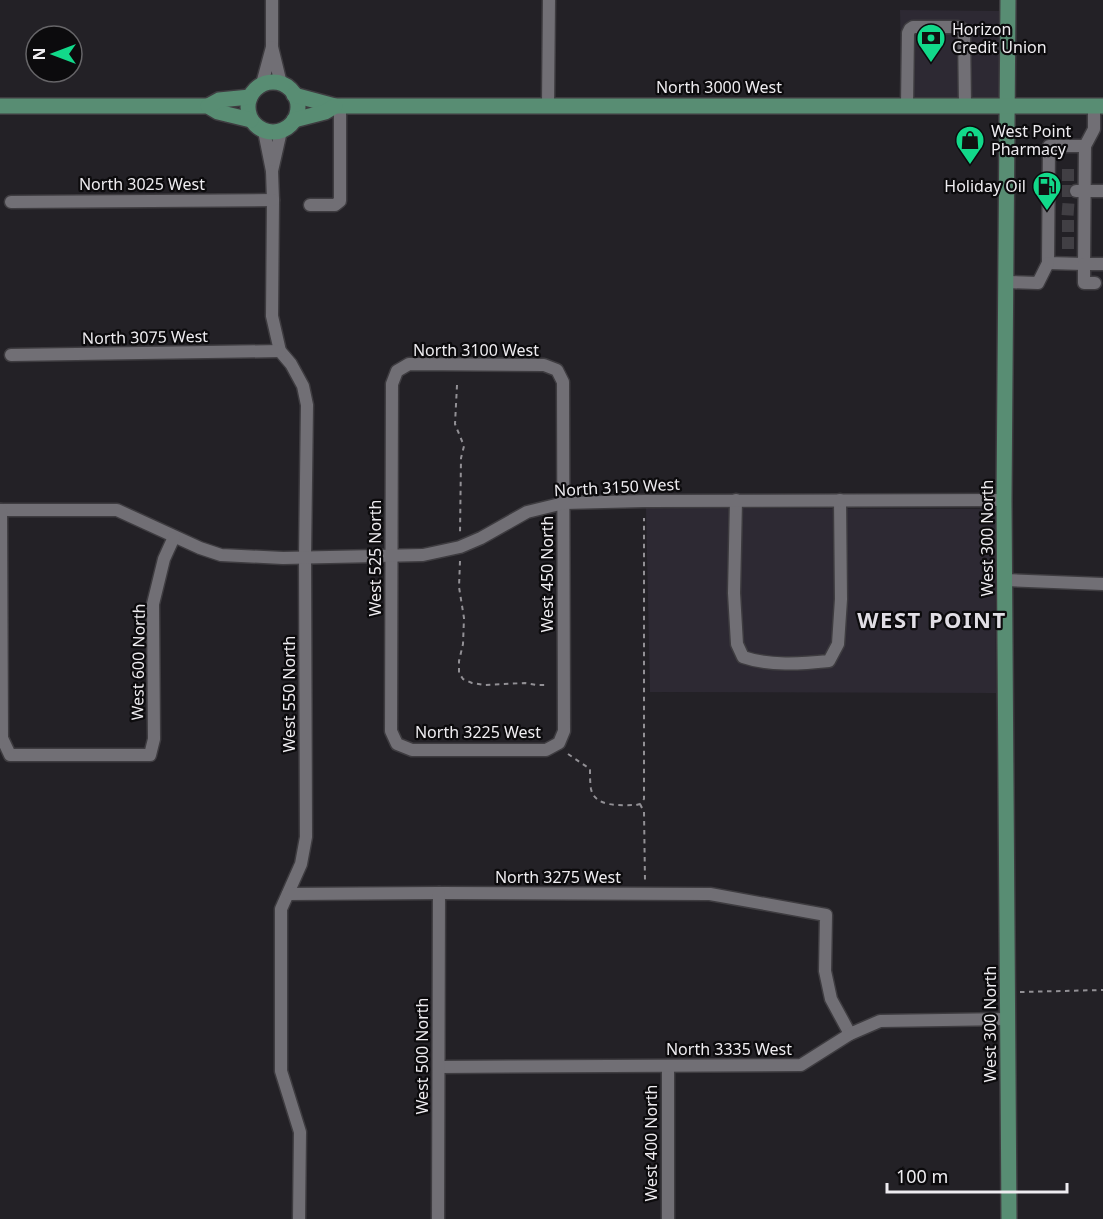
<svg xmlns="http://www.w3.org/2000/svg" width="1103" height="1219" viewBox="0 0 1103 1219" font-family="'Noto Sans',sans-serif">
  <rect width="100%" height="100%" fill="#232126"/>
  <g fill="#2d2933">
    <polygon points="900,10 999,11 999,98 902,98"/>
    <polygon points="646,508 995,509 996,693 650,692"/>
  </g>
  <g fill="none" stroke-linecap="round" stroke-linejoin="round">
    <g stroke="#413f44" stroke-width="12" stroke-dasharray="12 6" stroke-linecap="butt">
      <polyline points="1062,175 1076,175"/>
      <polyline points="1062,191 1076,191"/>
      <polyline points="1062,209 1076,210"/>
      <polyline points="1062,226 1075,226"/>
      <polyline points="1062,243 1075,243"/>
    </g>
    <g stroke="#3e3c40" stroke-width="15">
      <g id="minor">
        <polyline points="272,0 272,47"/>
        <polyline points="262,84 272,47 281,84"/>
        <polyline points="548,105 549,0"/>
        <polyline points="907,105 908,33 910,29 913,27 958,27 961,28 964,31 965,105"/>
        <polyline points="264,131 272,171 281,131"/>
        <polyline points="1085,146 1049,146 1048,263 1084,264 1085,146 1094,129 1094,106"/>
        <polyline points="272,171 273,200 272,316 280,351 291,364 303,386 307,405 305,557 306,837 301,864 281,909 281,1071 300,1132 299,1219"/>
        <polyline points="1076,191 1103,191"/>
        <polyline points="11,202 273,200"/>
        <polyline points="310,205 335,205 340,201 340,105"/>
        <polyline points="1006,282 1038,283 1048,263"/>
        <polyline points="1095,283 1084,283 1084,264 1103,264"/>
        <polyline points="11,355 280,351"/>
        <polygon points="409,364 544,365 557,370 563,382 564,731 559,743 546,750 412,750 397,744 391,731 392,384 397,371"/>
        <path d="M736 500 734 593 737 644 743 657C769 666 801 664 829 661L838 644 841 599 840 500"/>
        <polyline points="0,510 117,510 200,548 221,555 283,558 423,555 460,547 481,538 527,512 564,503 644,501 1004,500"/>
        <polyline points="1,510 2,738 10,755 150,755 154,739 153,604 164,559 174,537"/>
        <polyline points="1005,580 1103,584"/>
        <polyline points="288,894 439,893 710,894 826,915 825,971 831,999 850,1034"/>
        <polyline points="668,1066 668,1219"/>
        <polyline points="439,1067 801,1065 850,1034 880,1021 1008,1019"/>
        <polyline points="438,1219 439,893"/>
      </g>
    </g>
    <g stroke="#3e3c40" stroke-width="18">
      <g id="major">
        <polyline points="1008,0 1004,500 1009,1219"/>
        <circle cx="273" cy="107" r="25"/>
        <polyline points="294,95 335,106 1103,106"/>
        <polyline points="0,106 208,106 218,112 251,120"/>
        <polyline points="208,106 219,100 250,97"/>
        <polyline points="294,120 325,112 335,106"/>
      </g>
    </g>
    <g stroke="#929095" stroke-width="2" stroke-dasharray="4.5 4.5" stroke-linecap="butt">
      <polyline points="457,385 455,424 464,446 461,458 460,534"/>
      <polyline points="460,561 459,587 464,618 463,644 459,661 459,673 463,679 472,683 484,685 525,683 536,685 547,685"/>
      <path d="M568 754 590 769C590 776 590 783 591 789 595 808 621 805 636 805L640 804 644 799V518"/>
      <polyline points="640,804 644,812 645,881"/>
      <polyline points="1020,992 1103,990"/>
    </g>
    <use href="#minor" stroke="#716f75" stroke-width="12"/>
    <use href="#major" stroke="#588d73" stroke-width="15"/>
  </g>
  <defs>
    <g id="bank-pin" transform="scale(1.5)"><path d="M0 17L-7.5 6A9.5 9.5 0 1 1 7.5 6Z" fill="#12d98a" stroke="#0c0b0d"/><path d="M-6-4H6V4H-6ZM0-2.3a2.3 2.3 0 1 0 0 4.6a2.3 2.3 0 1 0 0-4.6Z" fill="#111"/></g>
    <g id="shop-pin" transform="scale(1.5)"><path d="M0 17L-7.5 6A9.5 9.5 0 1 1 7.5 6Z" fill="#12d98a" stroke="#0c0b0d"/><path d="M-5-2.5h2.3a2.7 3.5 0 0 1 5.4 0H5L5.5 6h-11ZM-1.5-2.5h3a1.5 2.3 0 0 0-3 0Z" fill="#111"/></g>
    <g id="fuel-pin" transform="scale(1.5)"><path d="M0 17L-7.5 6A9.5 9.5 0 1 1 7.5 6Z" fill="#12d98a" stroke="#0c0b0d"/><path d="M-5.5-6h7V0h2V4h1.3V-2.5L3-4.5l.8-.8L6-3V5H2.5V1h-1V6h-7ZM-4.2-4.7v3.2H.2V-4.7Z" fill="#111"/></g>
  </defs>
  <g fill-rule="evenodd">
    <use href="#bank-pin" x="931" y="38"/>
    <use href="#shop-pin" x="970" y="140"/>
    <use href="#fuel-pin" x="1047" y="186"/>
  </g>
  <g text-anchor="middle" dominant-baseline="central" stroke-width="4.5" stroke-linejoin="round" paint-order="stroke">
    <g font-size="16" fill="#eeecf0" stroke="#0c0b0d" text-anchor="start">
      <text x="952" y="29">Horizon<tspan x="952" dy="18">Credit Union</tspan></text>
      <text x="991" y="131">West Point<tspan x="991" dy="18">Pharmacy</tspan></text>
      <text x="1026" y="186" text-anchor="end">Holiday Oil</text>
    </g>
    <g font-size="16" fill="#eeecf0" stroke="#0c0b0d">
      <text x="719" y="87">North 3000 West</text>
      <text x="142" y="184">North 3025 West</text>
      <text transform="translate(145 337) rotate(-1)">North 3075 West</text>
      <text x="476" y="350">North 3100 West</text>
      <text transform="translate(617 487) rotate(-3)">North 3150 West</text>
      <text transform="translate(987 538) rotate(-90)">West 300 North</text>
      <text transform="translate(375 558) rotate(-90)">West 525 North</text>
      <text transform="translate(547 574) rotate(-90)">West 450 North</text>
      <text transform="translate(138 662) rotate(-89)">West 600 North</text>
      <text transform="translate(289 694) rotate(-90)">West 550 North</text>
      <text x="478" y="732">North 3225 West</text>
      <text x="558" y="877">North 3275 West</text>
      <text transform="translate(990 1024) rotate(-90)">West 300 North</text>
      <text x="729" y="1049">North 3335 West</text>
      <text transform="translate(422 1056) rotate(-90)">West 500 North</text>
      <text transform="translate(651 1143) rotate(-90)">West 400 North</text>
    </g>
    <g font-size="22" font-weight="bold" letter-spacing="1.5" fill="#e1dee5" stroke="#0c0b0d">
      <text x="932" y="619">WEST POINT</text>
    </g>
  </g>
  <g transform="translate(54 54) rotate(270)"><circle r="28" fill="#0c0b0d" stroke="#666568" stroke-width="1.5"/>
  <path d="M0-4.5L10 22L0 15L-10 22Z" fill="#12d98a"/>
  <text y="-9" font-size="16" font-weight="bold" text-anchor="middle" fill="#eeecf0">N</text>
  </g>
  <path d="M887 1183v9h180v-9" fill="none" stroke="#eeecf0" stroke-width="3"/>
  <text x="896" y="1183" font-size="18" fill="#eeecf0" stroke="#0c0b0d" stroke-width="4.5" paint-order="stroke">100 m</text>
</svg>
